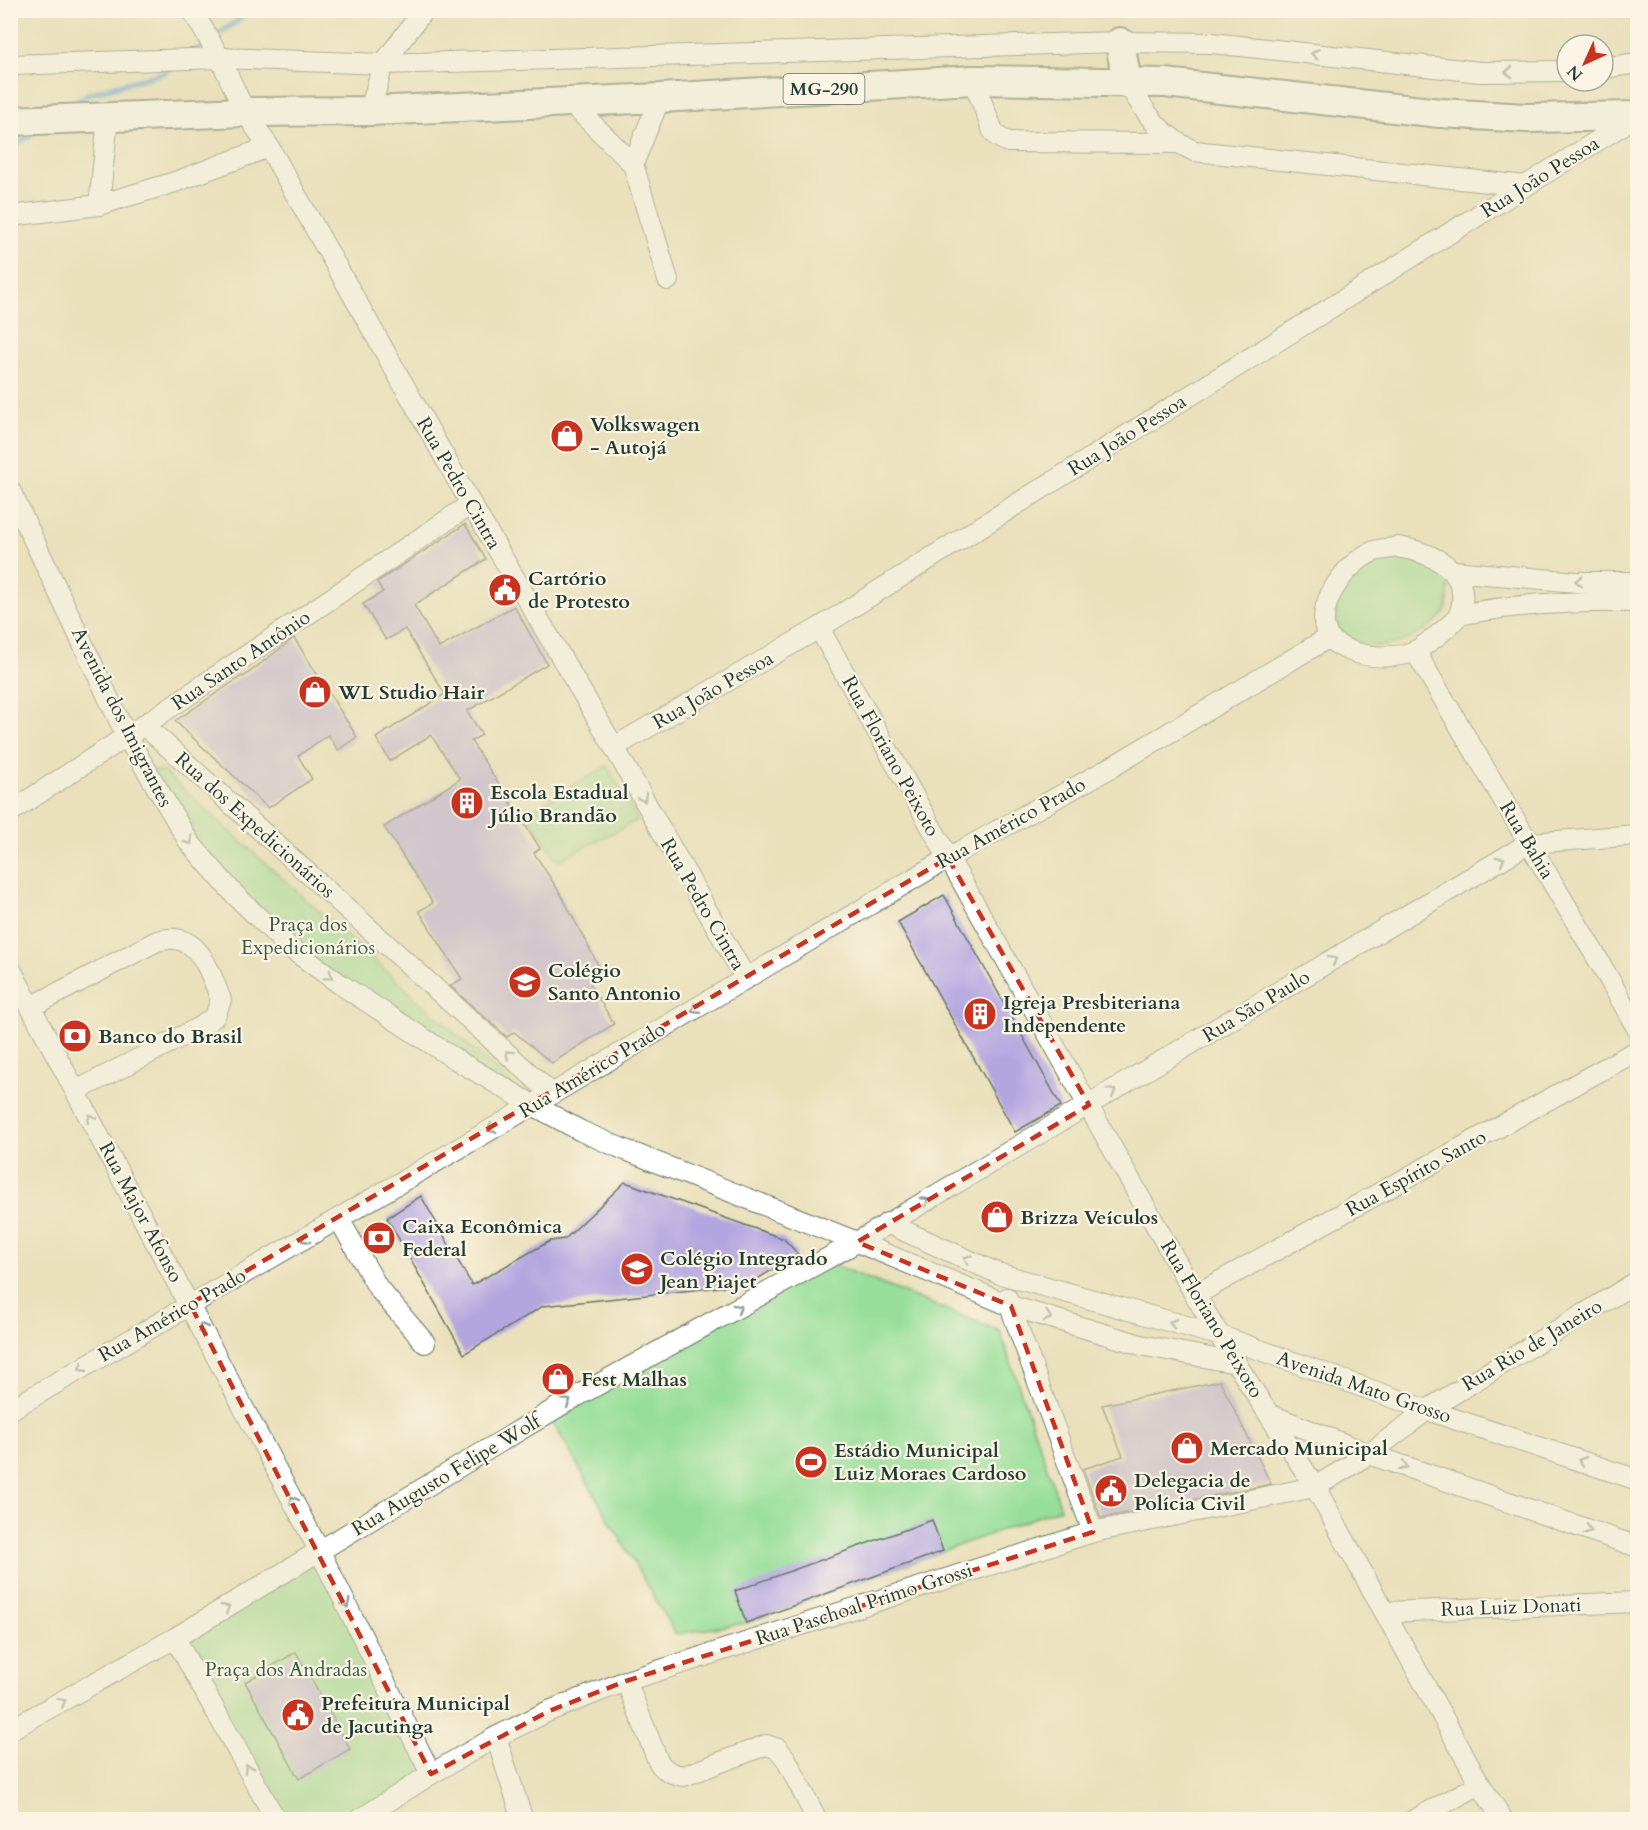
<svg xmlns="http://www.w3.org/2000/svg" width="1648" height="1830" viewBox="0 0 1648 1830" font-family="Cardo,serif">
  <rect width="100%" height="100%" fill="#fcf5e5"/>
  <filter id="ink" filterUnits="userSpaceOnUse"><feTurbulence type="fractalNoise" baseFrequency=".0167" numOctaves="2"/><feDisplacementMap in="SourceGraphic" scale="12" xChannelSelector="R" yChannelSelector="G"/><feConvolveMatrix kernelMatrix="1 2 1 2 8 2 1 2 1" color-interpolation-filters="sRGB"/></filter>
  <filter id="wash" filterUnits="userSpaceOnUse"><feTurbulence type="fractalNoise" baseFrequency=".008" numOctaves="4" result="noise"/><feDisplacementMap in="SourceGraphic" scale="24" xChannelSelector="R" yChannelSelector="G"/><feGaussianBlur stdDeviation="1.35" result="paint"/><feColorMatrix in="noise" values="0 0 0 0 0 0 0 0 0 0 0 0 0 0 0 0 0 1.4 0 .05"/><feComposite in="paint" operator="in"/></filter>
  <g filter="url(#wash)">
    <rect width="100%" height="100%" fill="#eae0bc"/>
    <g fill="#96de99" stroke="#5a8e66" stroke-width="1.5">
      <path d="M1410 554 1432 567 1448 580C1449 613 1448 613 1421 632 1378 662 1309 641 1346 584 1352 575 1360 566 1369 562 1381 556 1397 556 1410 554Z"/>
      <polygon points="607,766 638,820 558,861 526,813"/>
      <polygon points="147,769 164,772 524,1095 462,1072 222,888"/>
      <polygon points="826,1262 1000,1331 1061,1508 746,1623 675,1634 550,1417"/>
      <polygon points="320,1552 431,1774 355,1819 276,1819 175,1638"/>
    </g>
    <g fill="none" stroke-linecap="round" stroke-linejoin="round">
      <g stroke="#5da4d3" stroke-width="6">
        <polyline points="192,53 241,18 245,10"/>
        <polyline points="68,109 88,94 163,73 174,65"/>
        <polyline points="10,149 38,130"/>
      </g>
    </g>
    <g id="blocks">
      <g fill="#b3a6e0">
        <polygon points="465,524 486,559 414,605 439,648 514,606 547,664 467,711 482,735 471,741 540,848 534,853 560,893 604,976 590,984 614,1024 552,1063 514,1032 507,1037 450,986 462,979 419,911 433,903 384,827 460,779 431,735 390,761 376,738 445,694 405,629 386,640 363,604 383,592 377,582"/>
        <polygon points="294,638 357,737 338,750 328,735 298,756 312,779 268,808 175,721 242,676 243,677"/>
        <polygon points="944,895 1061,1106 1015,1132 898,922"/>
        <polygon points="625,1182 784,1239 798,1254 749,1284 543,1306 464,1354 387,1218 421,1196 472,1285 550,1241 565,1239"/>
        <polygon points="1220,1381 1271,1484 1101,1518 1083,1469 1123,1456 1102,1405"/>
        <polygon points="932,1520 943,1551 746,1623 735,1591"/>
        <polygon points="296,1652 350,1749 299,1779 245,1682"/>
      </g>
    </g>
  </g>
  <g filter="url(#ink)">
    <use href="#blocks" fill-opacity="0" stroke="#667664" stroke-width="1.5"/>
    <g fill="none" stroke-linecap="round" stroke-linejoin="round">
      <g stroke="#667664" stroke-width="22">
        <g id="minor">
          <polyline points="192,10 220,58 245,112 269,147 471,504 614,747 746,979"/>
          <polyline points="10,65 220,58 383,64 1120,42 1212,43 1480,72 1567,71"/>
          <polyline points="1603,68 1638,63"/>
          <polyline points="973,80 993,131 998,137 1008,142 1177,143"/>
          <path d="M1127 83C1148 115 1157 134 1194 151L1526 186"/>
          <polyline points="660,98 633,164 668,280"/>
          <polyline points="570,102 633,164"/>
          <polyline points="370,111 383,64 424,10"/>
          <polyline points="99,205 108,118"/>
          <polyline points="10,216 99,205 175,182 269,147"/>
          <polyline points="10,490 127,737 189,842 234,894 289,947 340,984 455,1059 533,1105 581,1131 618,1147 857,1242 1011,1306 1141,1345 1236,1363"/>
          <path d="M1397 547C1431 552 1473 570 1460 612 1457 620 1444 630 1438 635 1431 640 1423 647 1415 651 1397 659 1366 658 1348 650 1341 648 1334 642 1328 638 1327 633 1323 625 1324 620 1324 593 1350 561 1374 551 1381 549 1390 549 1397 547Z"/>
          <polyline points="1453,571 1577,582 1638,582"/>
          <path d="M1459 615C1518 603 1578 601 1638 602"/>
          <polyline points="819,628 1195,1295 1236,1363 1315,1487 1480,1784 1503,1820"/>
          <polyline points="1415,651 1596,956 1638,1030"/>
          <polyline points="144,725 552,1094"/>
          <polyline points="614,747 819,628 1637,116"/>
          <polyline points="10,812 144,725 471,504"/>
          <polyline points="10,968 320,1552 431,1774"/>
          <path d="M31 1007 157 941C162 940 170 938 175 939 203 942 212 978 221 1000L215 1016 202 1026 76 1091"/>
          <polyline points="339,1219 378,1288 425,1343"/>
          <polyline points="887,1223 997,1273 1218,1335 1427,1410 1638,1480"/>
          <polyline points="1195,1295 1638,1050"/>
          <polyline points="1007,1298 1093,1532"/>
          <polyline points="10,1410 552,1094 948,858 1110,768 1328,638"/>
          <polyline points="1271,1415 1369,1454 1638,1547"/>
          <polyline points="1385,1612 1638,1602"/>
          <polyline points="175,1638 276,1820"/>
          <path d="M626 1681 658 1761C664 1771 672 1774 684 1776L766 1745 778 1749 786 1759 817 1820"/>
          <polyline points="10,1730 175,1638 563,1404 857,1242 1529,843 1638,835"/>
          <polyline points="496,1737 523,1820"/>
          <polyline points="359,1820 431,1774 496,1737 549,1711 626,1681 1093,1532 1315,1487 1369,1454 1427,1410 1638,1281"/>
          <polyline points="1414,1820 1480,1784"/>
        </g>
      </g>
      <g stroke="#667664" stroke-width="32">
        <g id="highway">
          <polyline points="1120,42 1127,83"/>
          <polyline points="10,121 245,112 370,111 660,98 973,80 1165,83 1440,113 1526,118 1638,116"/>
        </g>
      </g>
      <use href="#minor" stroke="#fff" stroke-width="20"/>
      <use href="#highway" stroke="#fff" stroke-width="28"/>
    </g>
    <defs><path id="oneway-chevron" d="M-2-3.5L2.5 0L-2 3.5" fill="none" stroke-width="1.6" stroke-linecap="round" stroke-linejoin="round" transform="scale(1.5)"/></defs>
    <g stroke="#8f9e9a">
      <use href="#oneway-chevron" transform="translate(1315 54) rotate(-174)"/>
      <use href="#oneway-chevron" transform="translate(1509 72) rotate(179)"/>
      <use href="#oneway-chevron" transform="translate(1579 581) rotate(-178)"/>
      <use href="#oneway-chevron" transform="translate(643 798) rotate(60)"/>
      <use href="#oneway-chevron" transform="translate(189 841) rotate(54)"/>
      <use href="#oneway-chevron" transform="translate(1501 860) rotate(-31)"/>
      <use href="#oneway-chevron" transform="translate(1333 960) rotate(-31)"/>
      <use href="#oneway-chevron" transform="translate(329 976) rotate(36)"/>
      <use href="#oneway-chevron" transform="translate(695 1009) rotate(149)"/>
      <use href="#oneway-chevron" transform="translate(509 1054) rotate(-138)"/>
      <use href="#oneway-chevron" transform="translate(1112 1092) rotate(-31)"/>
      <use href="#oneway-chevron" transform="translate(91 1118) rotate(-118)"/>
      <use href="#oneway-chevron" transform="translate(491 1129) rotate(149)"/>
      <use href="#oneway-chevron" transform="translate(925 1201) rotate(-30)"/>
      <use href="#oneway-chevron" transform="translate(305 1239) rotate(150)"/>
      <use href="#oneway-chevron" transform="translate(967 1259) rotate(-156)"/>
      <use href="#oneway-chevron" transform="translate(738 1308) rotate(-29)"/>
      <use href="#oneway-chevron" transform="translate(1048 1317) rotate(17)"/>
      <use href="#oneway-chevron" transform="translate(1173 1323) rotate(-164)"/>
      <use href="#oneway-chevron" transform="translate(202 1327) rotate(-118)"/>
      <use href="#oneway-chevron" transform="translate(82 1368) rotate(149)"/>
      <use href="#oneway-chevron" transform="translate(567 1402) rotate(-30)"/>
      <use href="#oneway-chevron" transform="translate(1582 1461) rotate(-162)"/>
      <use href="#oneway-chevron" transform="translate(1404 1466) rotate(19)"/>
      <use href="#oneway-chevron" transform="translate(293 1500) rotate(-118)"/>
      <use href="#oneway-chevron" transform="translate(1588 1530) rotate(19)"/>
      <use href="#oneway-chevron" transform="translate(346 1604) rotate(63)"/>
      <use href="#oneway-chevron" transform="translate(226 1608) rotate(-31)"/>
      <use href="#oneway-chevron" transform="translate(62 1702) rotate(-29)"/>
      <use href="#oneway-chevron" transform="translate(248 1768) rotate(-119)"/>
    </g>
  </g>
  <path d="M0 0H1648V1830H0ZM948 858 1089 1105 857 1242 1011 1306 1093 1532 626 1681 549 1711 431 1774 190 1304Z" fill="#eae0bc" fill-opacity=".55" fill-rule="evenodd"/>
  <path fill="none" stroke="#c8321e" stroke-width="4.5" stroke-dasharray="12 8" stroke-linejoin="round" d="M948 858 1089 1105 857 1242 1011 1306 1093 1532 626 1681 549 1711 431 1774 190 1304Z"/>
  <defs>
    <g id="shop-disc" transform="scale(1.725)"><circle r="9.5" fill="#c8321e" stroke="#fcf5e5"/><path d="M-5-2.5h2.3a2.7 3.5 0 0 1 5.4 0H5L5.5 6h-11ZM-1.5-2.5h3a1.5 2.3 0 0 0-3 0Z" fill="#fff"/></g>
    <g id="civic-disc" transform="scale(1.725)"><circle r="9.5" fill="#c8321e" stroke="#fcf5e5"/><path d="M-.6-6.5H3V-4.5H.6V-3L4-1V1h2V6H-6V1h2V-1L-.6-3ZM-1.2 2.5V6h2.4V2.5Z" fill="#fff"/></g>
    <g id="building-disc" transform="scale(1.725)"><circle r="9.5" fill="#c8321e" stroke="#fcf5e5"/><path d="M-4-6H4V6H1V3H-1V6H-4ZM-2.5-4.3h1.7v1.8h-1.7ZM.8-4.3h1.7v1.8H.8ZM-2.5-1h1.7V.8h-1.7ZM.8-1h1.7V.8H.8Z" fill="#fff"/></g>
    <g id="school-disc" transform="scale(1.725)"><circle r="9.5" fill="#c8321e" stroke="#fcf5e5"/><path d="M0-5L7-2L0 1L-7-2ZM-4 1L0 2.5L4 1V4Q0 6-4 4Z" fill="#fff"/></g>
    <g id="bank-disc" transform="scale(1.725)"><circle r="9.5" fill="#c8321e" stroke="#fcf5e5"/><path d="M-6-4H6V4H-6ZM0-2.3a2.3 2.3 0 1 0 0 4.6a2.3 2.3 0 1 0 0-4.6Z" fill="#fff"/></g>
    <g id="stadium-disc" transform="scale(1.725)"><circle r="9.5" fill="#c8321e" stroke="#fcf5e5"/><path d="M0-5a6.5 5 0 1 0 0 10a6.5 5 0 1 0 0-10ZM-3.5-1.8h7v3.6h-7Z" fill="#fff"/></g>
  </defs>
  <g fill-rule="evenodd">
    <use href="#shop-disc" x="567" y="436"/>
    <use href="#civic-disc" x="505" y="590"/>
    <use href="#shop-disc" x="315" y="692"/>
    <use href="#building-disc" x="467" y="803"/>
    <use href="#school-disc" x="525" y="982"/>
    <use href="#building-disc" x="980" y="1014"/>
    <use href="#bank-disc" x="75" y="1036"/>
    <use href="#shop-disc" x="997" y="1217"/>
    <use href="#bank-disc" x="379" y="1238"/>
    <use href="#school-disc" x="637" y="1269"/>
    <use href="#shop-disc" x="558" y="1379"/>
    <use href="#shop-disc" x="1187" y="1448"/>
    <use href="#stadium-disc" x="811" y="1462"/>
    <use href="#civic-disc" x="1111" y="1491"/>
    <use href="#civic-disc" x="298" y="1715"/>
  </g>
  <g text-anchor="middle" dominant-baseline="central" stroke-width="4.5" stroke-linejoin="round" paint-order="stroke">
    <rect fill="#fcf5e5" stroke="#617469" stroke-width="1.5" x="783.5" y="74" width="81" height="30" rx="4.5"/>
    <g font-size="18" font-weight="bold" fill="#1f3d34">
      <text x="824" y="89">MG-290</text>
    </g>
    <g font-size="20" fill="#1f3d34" stroke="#fcf5e5">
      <text transform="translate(1540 177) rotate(-32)">Rua João Pessoa</text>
      <text transform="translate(1127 435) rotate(-32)">Rua João Pessoa</text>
      <text transform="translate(459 483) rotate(60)">Rua Pedro Cintra</text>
      <text transform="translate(241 660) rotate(-34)">Rua Santo Antônio</text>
      <text transform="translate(713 690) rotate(-30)">Rua João Pessoa</text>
      <text transform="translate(122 717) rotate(63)">Avenida dos Imigrantes</text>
      <text transform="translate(891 756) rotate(61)">Rua Floriano Peixoto</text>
      <text transform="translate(1011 823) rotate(-29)">Rua Américo Prado</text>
      <text transform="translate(255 825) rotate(42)">Rua dos Expedicionários</text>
      <text transform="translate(1527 840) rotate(59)">Rua Bahia</text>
      <text transform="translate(703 904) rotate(60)">Rua Pedro Cintra</text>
      <text transform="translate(1256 1006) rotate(-31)">Rua São Paulo</text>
      <text transform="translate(592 1070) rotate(-31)">Rua Américo Prado</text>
      <text transform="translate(1416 1173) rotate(-29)">Rua Espírito Santo</text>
      <text transform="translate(141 1212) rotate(62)">Rua Major Afonso</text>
      <text transform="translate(172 1315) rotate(-30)">Rua Américo Prado</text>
      <text transform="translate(1212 1319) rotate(59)">Rua Floriano Peixoto</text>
      <text transform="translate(1532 1345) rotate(-31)">Rua Rio de Janeiro</text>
      <text transform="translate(1364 1387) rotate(19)">Avenida Mato Grosso</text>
      <text transform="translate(446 1475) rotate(-31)">Rua Augusto Felipe Wolf</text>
      <text transform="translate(864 1604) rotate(-18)">Rua Paschoal Primo Grossi</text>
      <text transform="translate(1511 1607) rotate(-2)">Rua Luiz Donati</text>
    </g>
    <g font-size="20" font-weight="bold" fill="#1f3d34" stroke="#fcf5e5" text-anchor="start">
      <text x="590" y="424">Volkswagen<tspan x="590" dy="23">- Autojá</tspan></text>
      <text x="528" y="578">Cartório<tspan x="528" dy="23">de Protesto</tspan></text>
      <text x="338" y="692">WL Studio Hair</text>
      <text x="490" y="792">Escola Estadual<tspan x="490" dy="23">Júlio Brandão</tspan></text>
      <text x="548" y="970">Colégio<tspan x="548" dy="23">Santo Antonio</tspan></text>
      <text x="1003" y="1002">Igreja Presbiteriana<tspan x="1003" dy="23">Independente</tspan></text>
      <text x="98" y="1036">Banco do Brasil</text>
      <text x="1020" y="1217">Brizza Veículos</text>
      <text x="402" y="1226">Caixa Econômica<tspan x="402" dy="23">Federal</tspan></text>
      <text x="660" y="1258">Colégio Integrado<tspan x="660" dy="23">Jean Piajet</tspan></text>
      <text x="581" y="1379">Fest Malhas</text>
      <text x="1210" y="1448">Mercado Municipal</text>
      <text x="834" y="1450">Estádio Municipal<tspan x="834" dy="23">Luiz Moraes Cardoso</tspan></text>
      <text x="1134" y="1480">Delegacia de<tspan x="1134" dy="23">Polícia Civil</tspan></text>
      <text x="321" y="1703">Prefeitura Municipal<tspan x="321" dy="23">de Jacutinga</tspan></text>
    </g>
    <g font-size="20" fill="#375d48" stroke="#fcf5e5">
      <text x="308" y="924">Praça dos<tspan x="308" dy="23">Expedicionários</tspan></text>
      <text x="286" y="1669">Praça dos Andradas</text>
    </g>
  </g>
  <rect width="1648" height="1830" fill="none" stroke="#fcf5e5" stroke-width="36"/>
  <g transform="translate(1585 63) rotate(225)"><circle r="28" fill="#fcf5e5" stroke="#a4ab9e" stroke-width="1.5"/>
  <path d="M0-4.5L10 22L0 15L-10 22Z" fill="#c8321e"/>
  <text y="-9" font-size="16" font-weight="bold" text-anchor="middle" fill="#1f3d34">N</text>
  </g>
</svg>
